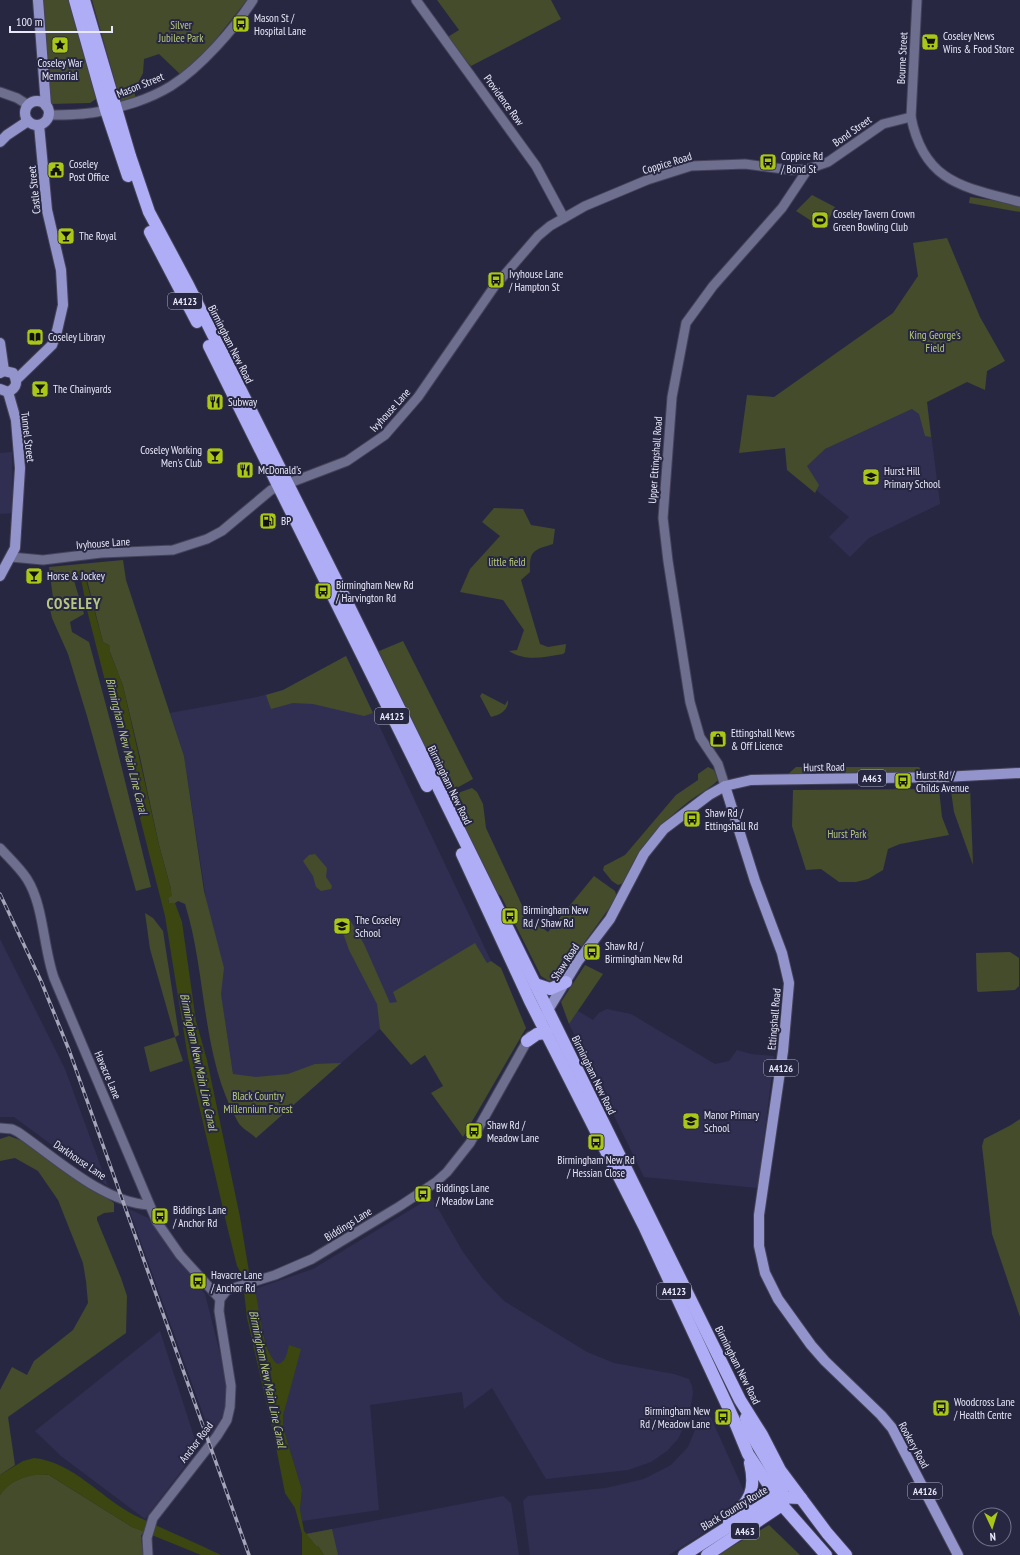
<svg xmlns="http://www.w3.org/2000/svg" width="1020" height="1555" viewBox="0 0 1020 1555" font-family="'PT Sans Narrow',sans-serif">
  <rect width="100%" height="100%" fill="#282742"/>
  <g fill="#312f51">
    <polygon points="927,402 940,504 869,538 850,557 829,537 849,517 816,490 803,459"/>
    <polygon points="12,452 13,513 0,514 0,453"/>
    <polygon points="346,656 491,961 441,989 389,1021 256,1138 233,1074 184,756 170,713 257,697 283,690"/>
    <polygon points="0,939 65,1069 108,1186 14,1117 0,1117"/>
    <polygon points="607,1009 631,1014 715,1064 729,1061 737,1050 751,1054 774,1056 758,1188 644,1177 569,1024 578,1011 593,1020 599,1013"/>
    <polygon points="432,1198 463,1252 483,1279 504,1301 587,1352 614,1363 674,1374 689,1379 692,1386 693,1393 689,1416 678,1439 667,1451 651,1462 628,1470 546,1479 492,1388 464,1409 462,1392 370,1405 379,1510 302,1521 300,1509 302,1490 283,1427 283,1416 300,1349 281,1364 276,1364 272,1360 267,1347 252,1290 313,1269 425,1201"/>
    <polygon points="129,1209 148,1218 205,1294 226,1377 226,1408 215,1433 211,1436"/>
    <polygon points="160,1331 198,1449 145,1519 61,1456 35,1431"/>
    <polygon points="704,1409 711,1418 744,1491 726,1519 669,1555 530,1555 523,1501 528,1496 606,1488 644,1479 671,1465 688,1447"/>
    <polygon points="503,1496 511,1503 519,1555 324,1555 318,1546 306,1534"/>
  </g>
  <g fill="#444c2c">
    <polygon points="42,0 69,0 99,97 90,103 50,104"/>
    <polygon points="92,0 247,0 201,58 180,74 159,54 144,59 143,73 134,91 136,99 121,103"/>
    <polygon points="437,0 551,0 561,19 471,66 446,38 459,30"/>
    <polygon points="812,195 835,207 824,229 796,211"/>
    <polygon points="970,197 998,201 1020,207 1020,212 969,203"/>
    <polygon points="947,238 980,317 1005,361 987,371 985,390 967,382 927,402 931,437 925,436 919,414 912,409 825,449 807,466 819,485 815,493 787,470 785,448 739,453 747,395 774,397 893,313 918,276 913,243"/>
    <path d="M494 508 523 509 531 525 555 529 553 544C534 550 529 550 530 572L521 580 540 644 548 647 566 644 565 652 563 654C544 657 526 662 509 651L517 650 524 630 503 600 460 592 470 569 500 536 482 522Z"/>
    <path d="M123 560 126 580 184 756 204 891 224 968 221 994 233 1074 256 1077 288 1074 315 1064 341 1063 256 1138C251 1133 241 1128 238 1122 201 1057 207 974 185 904L178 901 175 903H169L168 898 171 889 159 845 140 757 123 686 110 652V646L103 642 87 580 80 571 72 574 84 614 70 622 72 632 89 642 111 724 151 887 136 891 87 716 68 654 52 618 49 605 53 598 49 567Z"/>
    <polygon points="403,641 473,779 444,795 372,654"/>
    <polygon points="346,656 373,713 364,716 313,704 293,703 271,709 266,695 283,690"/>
    <path d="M482 693 505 705 508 700C509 710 500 715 491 717L480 696Z"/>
    <path d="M708 767 714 770 718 780C710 789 698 794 688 802 661 823 635 850 624 883L618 885 612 881 603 870 604 866 625 855 676 795 698 780V774Z"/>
    <polygon points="796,767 919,767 925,775 786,776"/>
    <polygon points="955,785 970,786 973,865 954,812 951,791"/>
    <polygon points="472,788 477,792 483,804 486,828 526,914 522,918 524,922 540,926 548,932 594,876 615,891 617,897 559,978 549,981 541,976 501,896 491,888 448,800 455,794"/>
    <polygon points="939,789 942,817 949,835 900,844 888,849 883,870 868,879 856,882 839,882 821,869 806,870 792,826 793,790"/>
    <polygon points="315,854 327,868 326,877 332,886 331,889 321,891 316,887 313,876 303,861 309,855"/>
    <polygon points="145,913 153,918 163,931 179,1035 175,1037 183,1061 150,1072 144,1047 175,1037 150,949"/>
    <polygon points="342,917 349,918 364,944 390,1003 397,1002 393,992 475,943 487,963 491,961 501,968 526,1028 463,1137 431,1093 443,1086 425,1055 411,1065 380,1029 377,1004 349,950 342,930"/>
    <polygon points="1010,952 1019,958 1019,986 1015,990 978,992 977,990 976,953"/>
    <polygon points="585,965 603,974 569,1024 561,1002"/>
    <polygon points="1020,1119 1020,1317 992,1234 982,1146 984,1139 1011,1125"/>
    <polygon points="9,1136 23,1141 114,1203 114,1212 104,1213 97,1217 97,1220 121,1278 127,1296 126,1333 8,1417 15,1465 0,1475 0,1390 12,1367 27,1375 34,1361 73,1330 88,1303 86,1281 83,1263 58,1200 38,1171 15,1158 0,1161 0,1139"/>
    <path d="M37 1474 49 1475 132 1527 144 1531 141 1536 143 1555H0V1495C8 1482 22 1477 37 1474Z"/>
    <polygon points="769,1525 800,1555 717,1555"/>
    <polygon points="332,1529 338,1555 324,1555 318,1546 316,1546 306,1534"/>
  </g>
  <g fill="#3b4611">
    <path d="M83 569 103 642 110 646V652L123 686 159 845 171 889 172 896 168 898 169 903H175L182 922 196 1021 207 1060 240 1217 252 1290 256 1295C260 1314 263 1351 277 1364 286 1363 287 1353 289 1345L301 1349 283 1416V1427L302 1490 300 1509 304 1531 316 1546H318L324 1555H302V1534L295 1508 285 1493 273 1432 247 1318 242 1275 237 1266 227 1226 188 1058 165 916 88 614 81 579 77 572Z"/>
    <path d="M34 1458C73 1462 101 1498 134 1515 163 1529 192 1541 221 1555H201L132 1527 49 1475C30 1473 11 1479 0 1495V1475L23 1461Z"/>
  </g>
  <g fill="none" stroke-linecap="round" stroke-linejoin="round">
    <g stroke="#45435a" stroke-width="11">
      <g id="minor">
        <polyline points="416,0 536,166 564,218"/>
        <path d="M917 0 911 117C924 183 964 187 1020 202"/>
        <polyline points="0,92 17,98 28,105"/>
        <path d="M48 115C64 115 81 115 97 112 121 108 150 99 171 86 201 67 234 29 253 0"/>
        <polyline points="11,557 43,560 101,553 173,550 207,539 222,531 271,490 347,461 385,435 418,397 494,287 538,236 550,226 585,206 647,180 691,166 745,164 791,170 808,169 828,162 883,124 911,117"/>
        <polyline points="725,786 718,764 700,737 690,702 668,561 663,518 672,397 686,323 713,286 782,208 808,169"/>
        <path d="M0 848C9 858 20 868 27 879 44 906 43 947 54 978L157 1222 180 1255 220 1299"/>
        <path d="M0 1128 12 1129 18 1132C56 1158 102 1202 149 1205"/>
        <polyline points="148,1555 147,1538 153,1518 217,1436 227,1420 230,1407 231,1386 219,1311 220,1299 227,1290 275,1275 312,1259 400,1206 436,1182 447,1172 470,1143 530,1036"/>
      </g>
    </g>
    <g stroke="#45435a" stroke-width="12">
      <g id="major">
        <polyline points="38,0 46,106"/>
        <circle cx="37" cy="113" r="12"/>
        <polyline points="0,142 7,135 28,121"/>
        <polyline points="0,343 4,371"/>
        <path d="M0 373 4 371 13 373C18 382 17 388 8 392L0 389"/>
        <polyline points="17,379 52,345 57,331 63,305 61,270 47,210 39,125"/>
        <polyline points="0,576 15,548 20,468 16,420 8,392"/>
        <polyline points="725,786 755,881 782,953 789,983 783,1051 759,1215 759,1246 765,1273 778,1299 811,1345 825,1361 881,1415 892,1428 958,1555"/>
        <polyline points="545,1015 578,961 610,919 644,854 664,829 709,795 725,786 751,780 944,777 1020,773"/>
      </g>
    </g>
    <g stroke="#45435a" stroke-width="14">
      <g id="highway">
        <polyline points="75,0 106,110 128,176"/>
        <polyline points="84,0 130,156 149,212 187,283 336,580 740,1400 762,1435 780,1470 827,1533 846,1555"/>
        <polyline points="150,232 197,322"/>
        <polyline points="209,346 427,786"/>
        <polyline points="462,854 530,1001 644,1226 734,1420 748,1454 782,1505 826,1555"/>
        <polyline points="535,984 550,989 566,982"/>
        <polyline points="527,1041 537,1034 547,1033"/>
        <path d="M746 1418C747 1423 749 1429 751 1433 757 1447 789 1490 783 1503"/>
        <path d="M729 1522C748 1501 757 1493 750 1463"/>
        <polyline points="684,1555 775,1497 801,1498"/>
        <polyline points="707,1555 782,1505"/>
      </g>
    </g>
    <use href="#minor" stroke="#6e6e8e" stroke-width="9"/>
    <use href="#major" stroke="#9494cc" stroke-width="10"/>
    <use href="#highway" stroke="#aeadf5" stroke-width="12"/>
    <g stroke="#a5a5ba" stroke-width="3.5">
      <polyline id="rail" points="0,894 41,981 69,1050 249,1555"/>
    </g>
    <use href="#rail" stroke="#282742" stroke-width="2" stroke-dasharray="6" stroke-linecap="butt"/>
  </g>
  <defs>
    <g id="bus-square" transform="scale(0.9)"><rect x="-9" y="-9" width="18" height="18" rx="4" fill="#aac718" stroke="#282742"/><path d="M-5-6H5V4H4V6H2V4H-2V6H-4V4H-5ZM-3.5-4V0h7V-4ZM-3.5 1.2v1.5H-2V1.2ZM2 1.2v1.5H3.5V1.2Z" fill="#111"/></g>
    <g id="supermarket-square" transform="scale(0.9)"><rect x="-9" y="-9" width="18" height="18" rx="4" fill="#aac718" stroke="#282742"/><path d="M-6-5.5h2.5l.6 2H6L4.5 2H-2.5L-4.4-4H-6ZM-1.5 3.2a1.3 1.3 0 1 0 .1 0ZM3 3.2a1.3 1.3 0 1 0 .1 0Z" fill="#111"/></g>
    <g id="sight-square" transform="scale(0.9)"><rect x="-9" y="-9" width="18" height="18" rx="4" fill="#aac718" stroke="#282742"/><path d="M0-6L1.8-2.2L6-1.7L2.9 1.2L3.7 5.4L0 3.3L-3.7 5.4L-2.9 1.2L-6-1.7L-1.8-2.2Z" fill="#111"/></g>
    <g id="civic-square" transform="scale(0.9)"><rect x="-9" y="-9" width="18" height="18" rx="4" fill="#aac718" stroke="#282742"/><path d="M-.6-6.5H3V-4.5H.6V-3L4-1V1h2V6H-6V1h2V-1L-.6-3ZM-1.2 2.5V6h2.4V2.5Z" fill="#111"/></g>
    <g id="stadium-square" transform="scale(0.9)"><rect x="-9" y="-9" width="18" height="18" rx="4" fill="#aac718" stroke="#282742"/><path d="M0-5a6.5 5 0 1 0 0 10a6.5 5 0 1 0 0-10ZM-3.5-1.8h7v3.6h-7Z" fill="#111"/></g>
    <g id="bar-square" transform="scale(0.9)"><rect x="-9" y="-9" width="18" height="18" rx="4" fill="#aac718" stroke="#282742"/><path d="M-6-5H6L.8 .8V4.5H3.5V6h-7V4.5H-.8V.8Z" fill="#111"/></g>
    <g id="library-square" transform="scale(0.9)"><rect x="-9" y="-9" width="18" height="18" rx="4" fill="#aac718" stroke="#282742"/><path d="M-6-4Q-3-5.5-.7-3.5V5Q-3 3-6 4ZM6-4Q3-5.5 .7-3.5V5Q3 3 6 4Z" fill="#111"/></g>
    <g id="restaurant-square" transform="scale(0.9)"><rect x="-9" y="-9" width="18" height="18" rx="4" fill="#aac718" stroke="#282742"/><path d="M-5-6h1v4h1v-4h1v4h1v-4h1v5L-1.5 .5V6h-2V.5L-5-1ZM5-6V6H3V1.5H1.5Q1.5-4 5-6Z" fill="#111"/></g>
    <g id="school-square" transform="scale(0.9)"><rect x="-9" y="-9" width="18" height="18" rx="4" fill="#aac718" stroke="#282742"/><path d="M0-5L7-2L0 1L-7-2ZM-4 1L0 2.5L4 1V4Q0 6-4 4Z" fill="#111"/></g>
    <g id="fuel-square" transform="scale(0.9)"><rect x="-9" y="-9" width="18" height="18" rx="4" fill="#aac718" stroke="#282742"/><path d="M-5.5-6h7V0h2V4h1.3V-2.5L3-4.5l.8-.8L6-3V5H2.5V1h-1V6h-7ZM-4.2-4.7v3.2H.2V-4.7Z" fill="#111"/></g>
    <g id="shop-square" transform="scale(0.9)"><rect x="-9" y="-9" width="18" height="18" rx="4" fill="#aac718" stroke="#282742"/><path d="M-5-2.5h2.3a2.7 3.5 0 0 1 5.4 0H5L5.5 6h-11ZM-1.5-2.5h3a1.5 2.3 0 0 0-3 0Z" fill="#111"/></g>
  </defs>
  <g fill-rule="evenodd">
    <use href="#bus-square" x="241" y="24"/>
    <use href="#supermarket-square" x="930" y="42"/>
    <use href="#sight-square" x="60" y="45"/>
    <use href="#bus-square" x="768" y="162"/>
    <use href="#civic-square" x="56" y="170"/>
    <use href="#stadium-square" x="820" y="220"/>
    <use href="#bar-square" x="66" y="236"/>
    <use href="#bus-square" x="496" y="280"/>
    <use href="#library-square" x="35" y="337"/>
    <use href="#bar-square" x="40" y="389"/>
    <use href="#restaurant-square" x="215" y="402"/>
    <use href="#bar-square" x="215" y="456"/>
    <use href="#restaurant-square" x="245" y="470"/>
    <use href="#school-square" x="871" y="477"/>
    <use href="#fuel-square" x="268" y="521"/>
    <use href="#bar-square" x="34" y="576"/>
    <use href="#bus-square" x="323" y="591"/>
    <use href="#shop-square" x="718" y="739"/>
    <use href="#bus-square" x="903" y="781"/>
    <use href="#bus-square" x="692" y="819"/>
    <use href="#bus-square" x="510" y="916"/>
    <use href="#school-square" x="342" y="926"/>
    <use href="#bus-square" x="592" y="952"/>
    <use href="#school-square" x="691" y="1121"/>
    <use href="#bus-square" x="474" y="1131"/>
    <use href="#bus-square" x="596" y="1142"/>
    <use href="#bus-square" x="423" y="1194"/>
    <use href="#bus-square" x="160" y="1216"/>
    <use href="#bus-square" x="198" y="1281"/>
    <use href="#bus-square" x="941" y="1408"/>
    <use href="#bus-square" x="723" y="1417"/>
  </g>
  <g text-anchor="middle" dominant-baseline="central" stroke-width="4" stroke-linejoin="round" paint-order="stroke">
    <g fill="#282742" stroke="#aeaec3" stroke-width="1">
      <rect x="168" y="293" width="34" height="16" rx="3"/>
      <rect x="375" y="708" width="34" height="16" rx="3"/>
      <rect x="858" y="770" width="28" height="16" rx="3"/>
      <rect x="764" y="1060" width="34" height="16" rx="3"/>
      <rect x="657" y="1283" width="34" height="16" rx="3"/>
      <rect x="908" y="1483" width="34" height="16" rx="3"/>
      <rect x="731" y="1523" width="28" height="16" rx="3"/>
    </g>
    <g font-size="10" font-weight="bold" fill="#e8e8fa">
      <text x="185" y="301">A4123</text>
      <text x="392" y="716">A4123</text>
      <text x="872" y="778">A463</text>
      <text x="781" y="1068">A4126</text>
      <text x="674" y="1291">A4123</text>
      <text x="925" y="1491">A4126</text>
      <text x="745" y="1531">A463</text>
    </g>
    <g font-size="11" fill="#e8e8fa" stroke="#282742" text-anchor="start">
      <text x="254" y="18">Mason St /<tspan x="254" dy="13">Hospital Lane</tspan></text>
      <text x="943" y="36">Coseley News<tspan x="943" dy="13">Wins &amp; Food Store</tspan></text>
      <text x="60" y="63" text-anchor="middle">Coseley War<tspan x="60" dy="13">Memorial</tspan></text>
      <text x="781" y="156">Coppice Rd<tspan x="781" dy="13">/ Bond St</tspan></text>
      <text x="69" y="164">Coseley<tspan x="69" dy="13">Post Office</tspan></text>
      <text x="833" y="214">Coseley Tavern Crown<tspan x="833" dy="13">Green Bowling Club</tspan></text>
      <text x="79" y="236">The Royal</text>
      <text x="509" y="274">Ivyhouse Lane<tspan x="509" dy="13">/ Hampton St</tspan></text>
      <text x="48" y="337">Coseley Library</text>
      <text x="53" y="389">The Chainyards</text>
      <text x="228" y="402">Subway</text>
      <text x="202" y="450" text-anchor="end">Coseley Working<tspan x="202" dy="13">Men's Club</tspan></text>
      <text x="258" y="470">McDonald's</text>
      <text x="884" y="471">Hurst Hill<tspan x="884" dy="13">Primary School</tspan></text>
      <text x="281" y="521">BP</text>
      <text x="47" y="576">Horse &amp; Jockey</text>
      <text x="336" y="585">Birmingham New Rd<tspan x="336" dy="13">/ Harvington Rd</tspan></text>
      <text x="731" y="733">Ettingshall News<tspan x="731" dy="13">&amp; Off Licence</tspan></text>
      <text x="916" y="775">Hurst Rd /<tspan x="916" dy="13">Childs Avenue</tspan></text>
      <text x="705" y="813">Shaw Rd /<tspan x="705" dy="13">Ettingshall Rd</tspan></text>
      <text x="523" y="910">Birmingham New<tspan x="523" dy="13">Rd / Shaw Rd</tspan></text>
      <text x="355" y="920">The Coseley<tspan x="355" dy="13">School</tspan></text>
      <text x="605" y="946">Shaw Rd /<tspan x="605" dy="13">Birmingham New Rd</tspan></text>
      <text x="704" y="1115">Manor Primary<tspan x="704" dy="13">School</tspan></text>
      <text x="487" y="1125">Shaw Rd /<tspan x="487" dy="13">Meadow Lane</tspan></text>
      <text x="596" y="1160" text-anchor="middle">Birmingham New Rd<tspan x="596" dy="13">/ Hessian Close</tspan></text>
      <text x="436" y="1188">Biddings Lane<tspan x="436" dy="13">/ Meadow Lane</tspan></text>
      <text x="173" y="1210">Biddings Lane<tspan x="173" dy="13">/ Anchor Rd</tspan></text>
      <text x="211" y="1275">Havacre Lane<tspan x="211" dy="13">/ Anchor Rd</tspan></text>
      <text x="954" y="1402">Woodcross Lane<tspan x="954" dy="13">/ Health Centre</tspan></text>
      <text x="710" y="1411" text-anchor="end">Birmingham New<tspan x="710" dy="13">Rd / Meadow Lane</tspan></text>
    </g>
    <g font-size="11" fill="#b6c97a" stroke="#282742">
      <text x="181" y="25">Silver<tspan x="181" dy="13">Jubilee Park</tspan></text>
      <text x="935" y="335">King George's<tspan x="935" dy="13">Field</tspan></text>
      <text x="507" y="562">little field</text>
      <text x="847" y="834">Hurst Park</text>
      <text x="258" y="1096">Black Country<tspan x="258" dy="13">Millennium Forest</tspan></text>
    </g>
    <g font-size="11" fill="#e8e8fa" stroke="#282742">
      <text transform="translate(902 58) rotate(-87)">Bourne Street</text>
      <text transform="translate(140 85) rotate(-22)">Mason Street</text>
      <text transform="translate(504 100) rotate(54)">Providence Row</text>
      <text transform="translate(852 131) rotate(-35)">Bond Street</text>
      <text transform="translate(667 163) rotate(-17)">Coppice Road</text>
      <text transform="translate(34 190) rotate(-96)">Castle Street</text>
      <text transform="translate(231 344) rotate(63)">Birmingham New Road</text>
      <text transform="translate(390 410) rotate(-48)">Ivyhouse Lane</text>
      <text transform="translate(28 437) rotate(83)">Tunnel Street</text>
      <text transform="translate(655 460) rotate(-86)">Upper Ettingshall Road</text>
      <text transform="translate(103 543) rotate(-4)">Ivyhouse Lane</text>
      <text transform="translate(824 767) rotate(-1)">Hurst Road</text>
      <text transform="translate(450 785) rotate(64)">Birmingham New Road</text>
      <text transform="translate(565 962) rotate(-57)">Shaw Road</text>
      <text transform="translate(774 1019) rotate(-85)">Ettingshall Road</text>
      <text transform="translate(108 1075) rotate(67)">Havacre Lane</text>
      <text transform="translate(594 1075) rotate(64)">Birmingham New Road</text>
      <text transform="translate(80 1160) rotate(34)">Darkhouse Lane</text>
      <text transform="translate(348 1224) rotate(-32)">Biddings Lane</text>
      <text transform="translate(738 1365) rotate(63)">Birmingham New Road</text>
      <text transform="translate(196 1442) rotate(-53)">Anchor Road</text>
      <text transform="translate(914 1445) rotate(61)">Rookery Road</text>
      <text transform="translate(734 1508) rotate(-31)">Black Country Route</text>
    </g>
    <g font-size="12" font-style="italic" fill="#b7ca7c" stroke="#282742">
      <text transform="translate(127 746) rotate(76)">Birmingham New Main Line Canal</text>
      <text transform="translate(199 1062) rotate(78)">Birmingham New Main Line Canal</text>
      <text transform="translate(268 1379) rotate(78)">Birmingham New Main Line Canal</text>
    </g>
    <g font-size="15" font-weight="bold" letter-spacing="1" fill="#b7c97e" stroke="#282742">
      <text x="74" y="603">COSELEY</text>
    </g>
  </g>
  <g transform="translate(992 1527) rotate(176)"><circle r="19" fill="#282742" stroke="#75748c"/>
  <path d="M0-3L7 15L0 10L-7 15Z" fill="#aac718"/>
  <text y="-6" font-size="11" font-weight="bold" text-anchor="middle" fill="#e8e8fa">N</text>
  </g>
  <path d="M10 26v6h102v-6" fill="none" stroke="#e8e8fa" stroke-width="2"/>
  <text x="16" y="26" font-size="12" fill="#e8e8fa" stroke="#282742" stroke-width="3" paint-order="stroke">100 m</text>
</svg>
